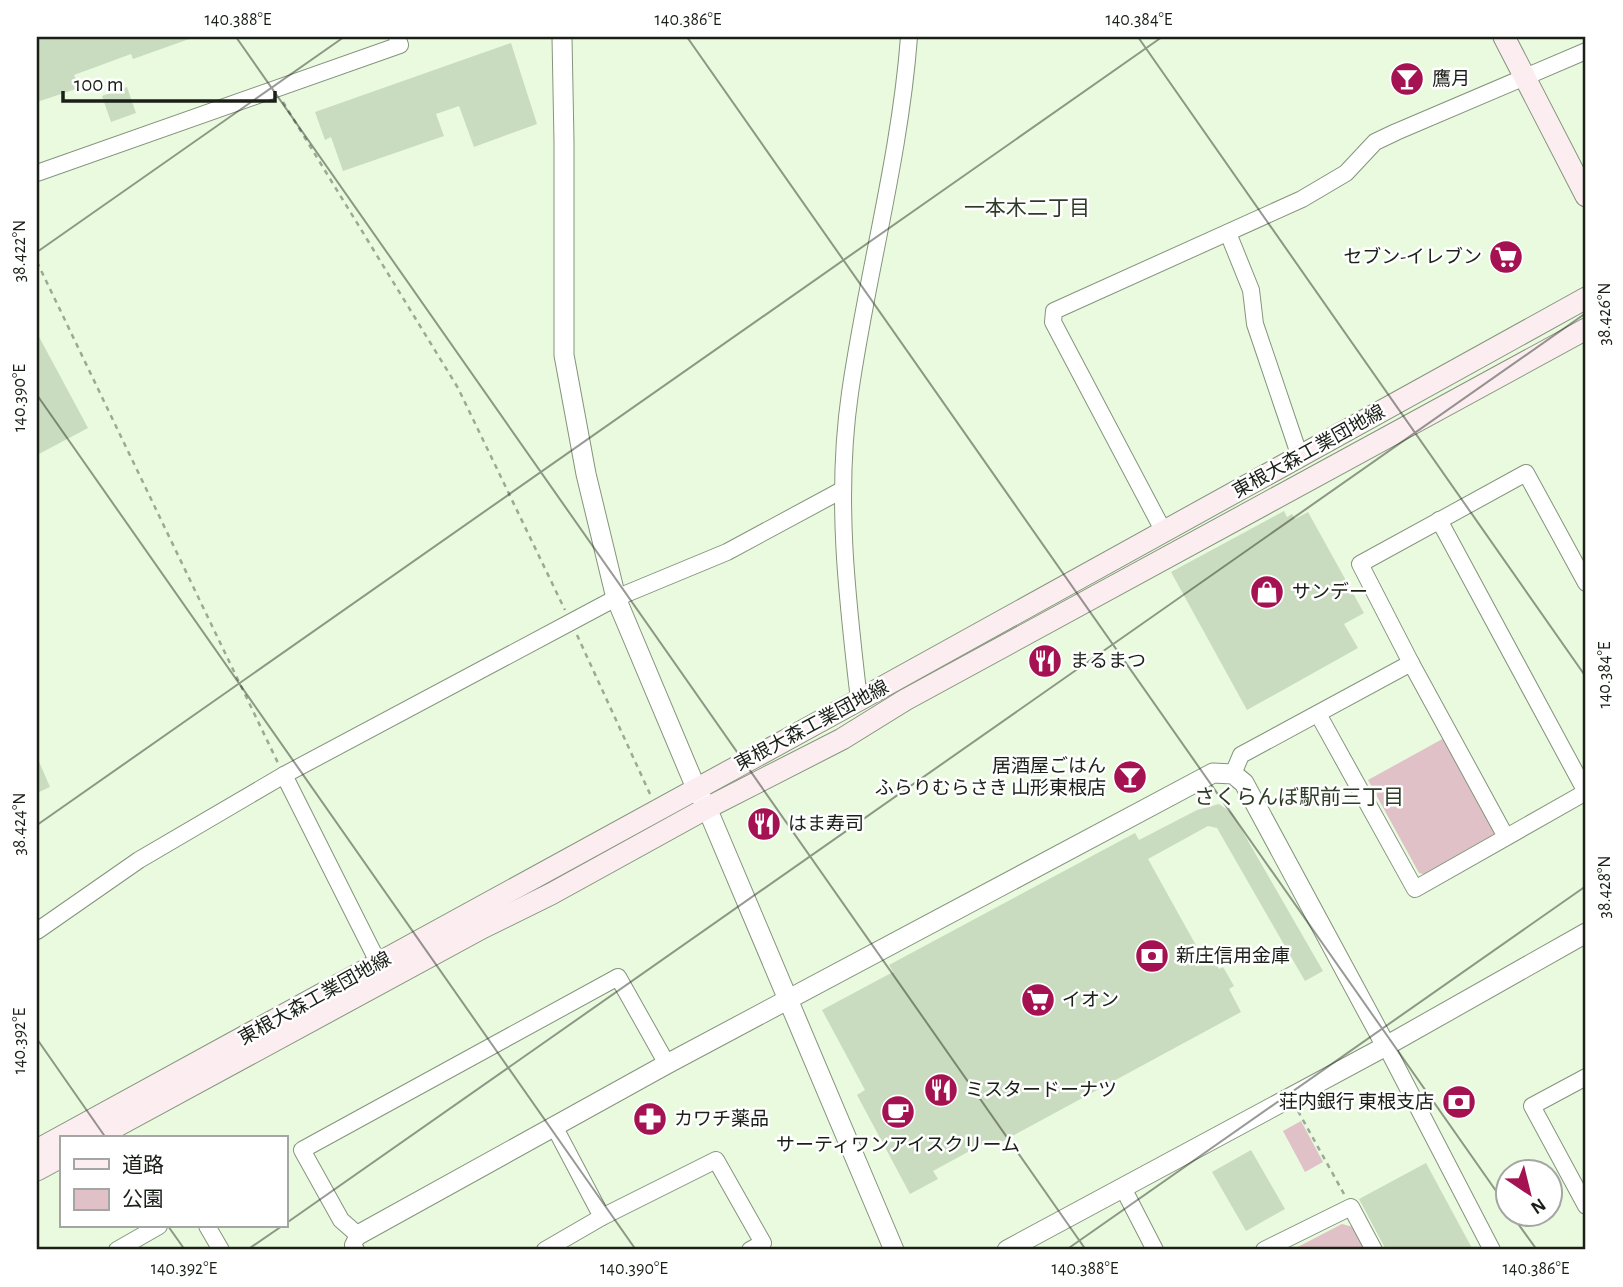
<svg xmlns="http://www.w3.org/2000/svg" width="1623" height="1287" viewBox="0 0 1623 1287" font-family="'Alegreya Sans','Noto Sans JP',sans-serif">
  <rect width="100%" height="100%" fill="#e9fadf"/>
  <g fill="#e0c1c8">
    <polygon points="1446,737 1498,832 1493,840 1430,876 1419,873 1368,780"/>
    <polygon points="1301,1121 1323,1162 1305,1172 1283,1131"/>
    <polygon points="1342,1224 1353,1227 1365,1250 1292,1250"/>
  </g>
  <g fill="#cadcbf">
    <polygon points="37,37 192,37 192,38 133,59 131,54 74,75 79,88 37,102"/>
    <polygon points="511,43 537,124 474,147 459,106 436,114 444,136 343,171 331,137 325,140 315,112"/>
    <polygon points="127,87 136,113 111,122 102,96"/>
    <polygon points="37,333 88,428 37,455"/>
    <polygon points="1284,511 1287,517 1292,514 1295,519 1308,512 1364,613 1344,624 1358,648 1247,710 1171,572"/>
    <polygon points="37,757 50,787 37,793"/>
    <polygon points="1219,804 1232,813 1323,971 1305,981 1217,828 1208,826 1148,859 1203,958 1210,954 1219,969 1223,967 1234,986 1229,989 1241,1012 992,1147 988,1141 933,1171 938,1179 910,1194 857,1095 865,1090 822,1010 893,972 889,965 1135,833 1139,840 1197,810"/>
    <polygon points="1251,1150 1285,1209 1246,1231 1212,1172"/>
    <polygon points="1426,1163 1473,1250 1386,1250 1359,1199"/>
  </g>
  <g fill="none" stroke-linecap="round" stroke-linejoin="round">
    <g stroke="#85947c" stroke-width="18">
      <g id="minor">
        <polyline points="37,173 400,45 397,37"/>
        <polyline points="1228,233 1251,290 1255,324 1300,457"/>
        <polyline points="1439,520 1586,792"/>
        <polyline points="1164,532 1053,322 1054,311 1302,199 1346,173 1375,142 1396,132 1586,51"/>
        <path d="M859 700C847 598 835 496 850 393 867 274 900 157 909 37"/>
        <polyline points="1318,714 1415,889 1586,792"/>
        <polyline points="1233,774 1241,755 1411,663"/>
        <polyline points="284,775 379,964"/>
        <polyline points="1506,837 1411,663 1360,564 1526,473 1586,583"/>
        <polyline points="37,931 139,860 284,775 571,622 616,598 727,552 842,490"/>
        <polyline points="1386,1046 1492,1250"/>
        <polyline points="1586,1077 1532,1106 1586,1206"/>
        <polyline points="555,1128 602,1217"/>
        <polyline points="1123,1188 1155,1250"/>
        <polyline points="207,1226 221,1250"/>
        <polyline points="117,1250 159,1226"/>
        <polyline points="356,1250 353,1245 358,1235 341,1220 302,1150 618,977 667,1064"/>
        <polyline points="545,1250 602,1217 716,1160 763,1243 750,1250"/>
        <polyline points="1264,1250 1351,1207 1374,1250"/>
      </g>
    </g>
    <g stroke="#85947c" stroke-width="21">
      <g id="tertiary">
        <polyline points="562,37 564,142 564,355 586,474 616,598 696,788 707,808 894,1250"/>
        <polyline points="358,1235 667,1064 1213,773 1233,774 1244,783 1386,1046"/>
        <polyline points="1007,1250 1386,1046 1586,933"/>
      </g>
    </g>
    <g stroke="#85947c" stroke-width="23">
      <g id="secondary">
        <polyline points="1504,37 1586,196"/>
        <polyline points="95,1138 482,928 551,894 707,808 842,739 905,700 1586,329"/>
        <polyline points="37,1150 859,700 1586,298"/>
        <polyline points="37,1170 61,1157"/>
      </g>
    </g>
    <g stroke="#9ca995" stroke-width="2.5" stroke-dasharray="5 5" stroke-linecap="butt">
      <polyline points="283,102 458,388 565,610"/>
      <polyline points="37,262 278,763"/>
      <polyline points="577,635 650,794"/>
      <polyline points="1298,1111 1344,1194"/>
    </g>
    <use href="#minor" stroke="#fff" stroke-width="16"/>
    <use href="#tertiary" stroke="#fff" stroke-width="19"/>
    <use href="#secondary" stroke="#fcedf1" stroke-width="21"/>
  </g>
  <path fill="none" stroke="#1a2017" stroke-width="2" stroke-opacity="0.45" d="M236 37 1086 1250M687 37 1508 1208M1138 37 1586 677M37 252 344 37M37 395 636 1250M37 825 1162 37M37 1039 106 1138M1511 1214 1537 1250M285 1224 1586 313M168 1226 185 1250M247 1250 282 1226M1066 1250 1586 886"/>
  <defs>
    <g id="bar-disc" transform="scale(1.75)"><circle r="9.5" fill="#a41252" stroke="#fff"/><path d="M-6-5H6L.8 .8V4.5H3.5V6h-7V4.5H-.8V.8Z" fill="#fff"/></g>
    <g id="supermarket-disc" transform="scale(1.75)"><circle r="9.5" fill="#a41252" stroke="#fff"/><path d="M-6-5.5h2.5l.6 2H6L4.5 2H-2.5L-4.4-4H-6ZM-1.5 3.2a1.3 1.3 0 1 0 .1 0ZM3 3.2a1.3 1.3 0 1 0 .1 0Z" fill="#fff"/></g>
    <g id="shop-disc" transform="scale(1.75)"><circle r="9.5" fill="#a41252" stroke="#fff"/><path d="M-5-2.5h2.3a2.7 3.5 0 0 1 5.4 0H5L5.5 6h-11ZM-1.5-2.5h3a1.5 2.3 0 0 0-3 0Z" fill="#fff"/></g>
    <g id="restaurant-disc" transform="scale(1.75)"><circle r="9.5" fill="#a41252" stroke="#fff"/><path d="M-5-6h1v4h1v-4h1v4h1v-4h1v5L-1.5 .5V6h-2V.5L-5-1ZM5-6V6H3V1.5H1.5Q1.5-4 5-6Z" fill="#fff"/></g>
    <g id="bank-disc" transform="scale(1.75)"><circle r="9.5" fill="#a41252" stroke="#fff"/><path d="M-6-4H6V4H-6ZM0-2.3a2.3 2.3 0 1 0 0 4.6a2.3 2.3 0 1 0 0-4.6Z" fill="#fff"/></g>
    <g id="cafe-disc" transform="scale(1.75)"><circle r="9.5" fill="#a41252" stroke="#fff"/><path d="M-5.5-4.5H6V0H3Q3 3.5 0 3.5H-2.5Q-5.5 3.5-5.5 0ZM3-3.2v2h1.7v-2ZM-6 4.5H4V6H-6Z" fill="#fff"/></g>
    <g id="pharmacy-disc" transform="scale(1.75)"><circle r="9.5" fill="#a41252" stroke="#fff"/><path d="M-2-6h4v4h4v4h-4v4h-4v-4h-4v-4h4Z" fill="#fff"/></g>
  </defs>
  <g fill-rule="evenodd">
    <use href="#bar-disc" x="1407" y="79"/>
    <use href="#supermarket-disc" x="1506" y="257"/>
    <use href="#shop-disc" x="1267" y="592"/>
    <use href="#restaurant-disc" x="1045" y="661"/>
    <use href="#bar-disc" x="1130" y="777"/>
    <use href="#restaurant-disc" x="764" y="824"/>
    <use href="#bank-disc" x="1152" y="956"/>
    <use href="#supermarket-disc" x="1038" y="1000"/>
    <use href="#restaurant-disc" x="941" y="1090"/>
    <use href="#bank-disc" x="1459" y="1102"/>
    <use href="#cafe-disc" x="898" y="1112"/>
    <use href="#pharmacy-disc" x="650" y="1119"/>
  </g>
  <g text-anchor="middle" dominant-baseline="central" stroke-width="5" stroke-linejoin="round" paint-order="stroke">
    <g font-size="19" fill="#1a2017" stroke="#fff" text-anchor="start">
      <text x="1432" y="79">鷹月</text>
      <text x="1482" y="257" text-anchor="end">セブン-イレブン</text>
      <text x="1292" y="592">サンデー</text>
      <text x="1070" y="661">まるまつ</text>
      <text x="1106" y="766" text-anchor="end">居酒屋ごはん<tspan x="1106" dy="22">ふらりむらさき 山形東根店</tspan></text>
      <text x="788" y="824">はま寿司</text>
      <text x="1176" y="956">新庄信用金庫</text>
      <text x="1062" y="1000">イオン</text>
      <text x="965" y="1090">ミスタードーナツ</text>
      <text x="1434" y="1102" text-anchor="end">荘内銀行 東根支店</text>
      <text x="674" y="1119">カワチ薬品</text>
      <text x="898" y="1145" text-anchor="middle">サーティワンアイスクリーム</text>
    </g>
    <g font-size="19" fill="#1a2017" stroke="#fff">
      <text transform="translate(1309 452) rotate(-29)">東根大森工業団地線</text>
      <text transform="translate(812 726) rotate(-28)">東根大森工業団地線</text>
      <text transform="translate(315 999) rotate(-29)">東根大森工業団地線</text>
    </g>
    <g font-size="21" fill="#2f3c27" stroke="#fff">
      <text x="1027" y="208">一本木二丁目</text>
      <text x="1299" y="797">さくらんぼ駅前三丁目</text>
    </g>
  </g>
  <rect width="1623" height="1287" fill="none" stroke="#ffffff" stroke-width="77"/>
  <rect x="60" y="1136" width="228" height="91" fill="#ffffff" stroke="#a3a6a2" stroke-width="2"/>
  <rect x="74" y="1159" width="35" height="10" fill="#fcedf1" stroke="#a3a6a2" stroke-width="2"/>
  <text x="122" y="1172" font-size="21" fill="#1a2017">道路</text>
  <rect x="74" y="1189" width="35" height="21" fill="#e0c1c8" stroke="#a3a6a2" stroke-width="2"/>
  <text x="122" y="1206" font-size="21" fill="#1a2017">公園</text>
  <g transform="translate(1529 1193) rotate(145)"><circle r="33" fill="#ffffff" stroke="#a3a6a2" stroke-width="2"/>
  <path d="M0-5L12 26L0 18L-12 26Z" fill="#a41252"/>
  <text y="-10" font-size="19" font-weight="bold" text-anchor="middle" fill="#1a2017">N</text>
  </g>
  <path d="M63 91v10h212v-10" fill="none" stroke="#1a2017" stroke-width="3.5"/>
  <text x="74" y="91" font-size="21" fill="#1a2017" stroke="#ffffff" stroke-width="5" paint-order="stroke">100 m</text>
  <rect x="38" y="38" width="1546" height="1210" fill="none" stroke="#1a2017" stroke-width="2.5"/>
  <g font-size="18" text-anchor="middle" fill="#1a2017">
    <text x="238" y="25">140.388°E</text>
    <text x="688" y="25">140.386°E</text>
    <text x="1139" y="25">140.384°E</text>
    <text transform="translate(19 251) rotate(-90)" y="6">38.422°N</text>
    <text transform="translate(1604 314) rotate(-90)" y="6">38.426°N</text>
    <text transform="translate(19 398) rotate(-90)" y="6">140.390°E</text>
    <text transform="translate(1604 675) rotate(-90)" y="6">140.384°E</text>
    <text transform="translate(19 824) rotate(-90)" y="6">38.424°N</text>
    <text transform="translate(1604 887) rotate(-90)" y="6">38.428°N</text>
    <text transform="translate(19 1041) rotate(-90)" y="6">140.392°E</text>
    <text x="184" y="1274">140.392°E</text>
    <text x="634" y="1274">140.390°E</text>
    <text x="1085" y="1274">140.388°E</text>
    <text x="1536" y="1274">140.386°E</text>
  </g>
</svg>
